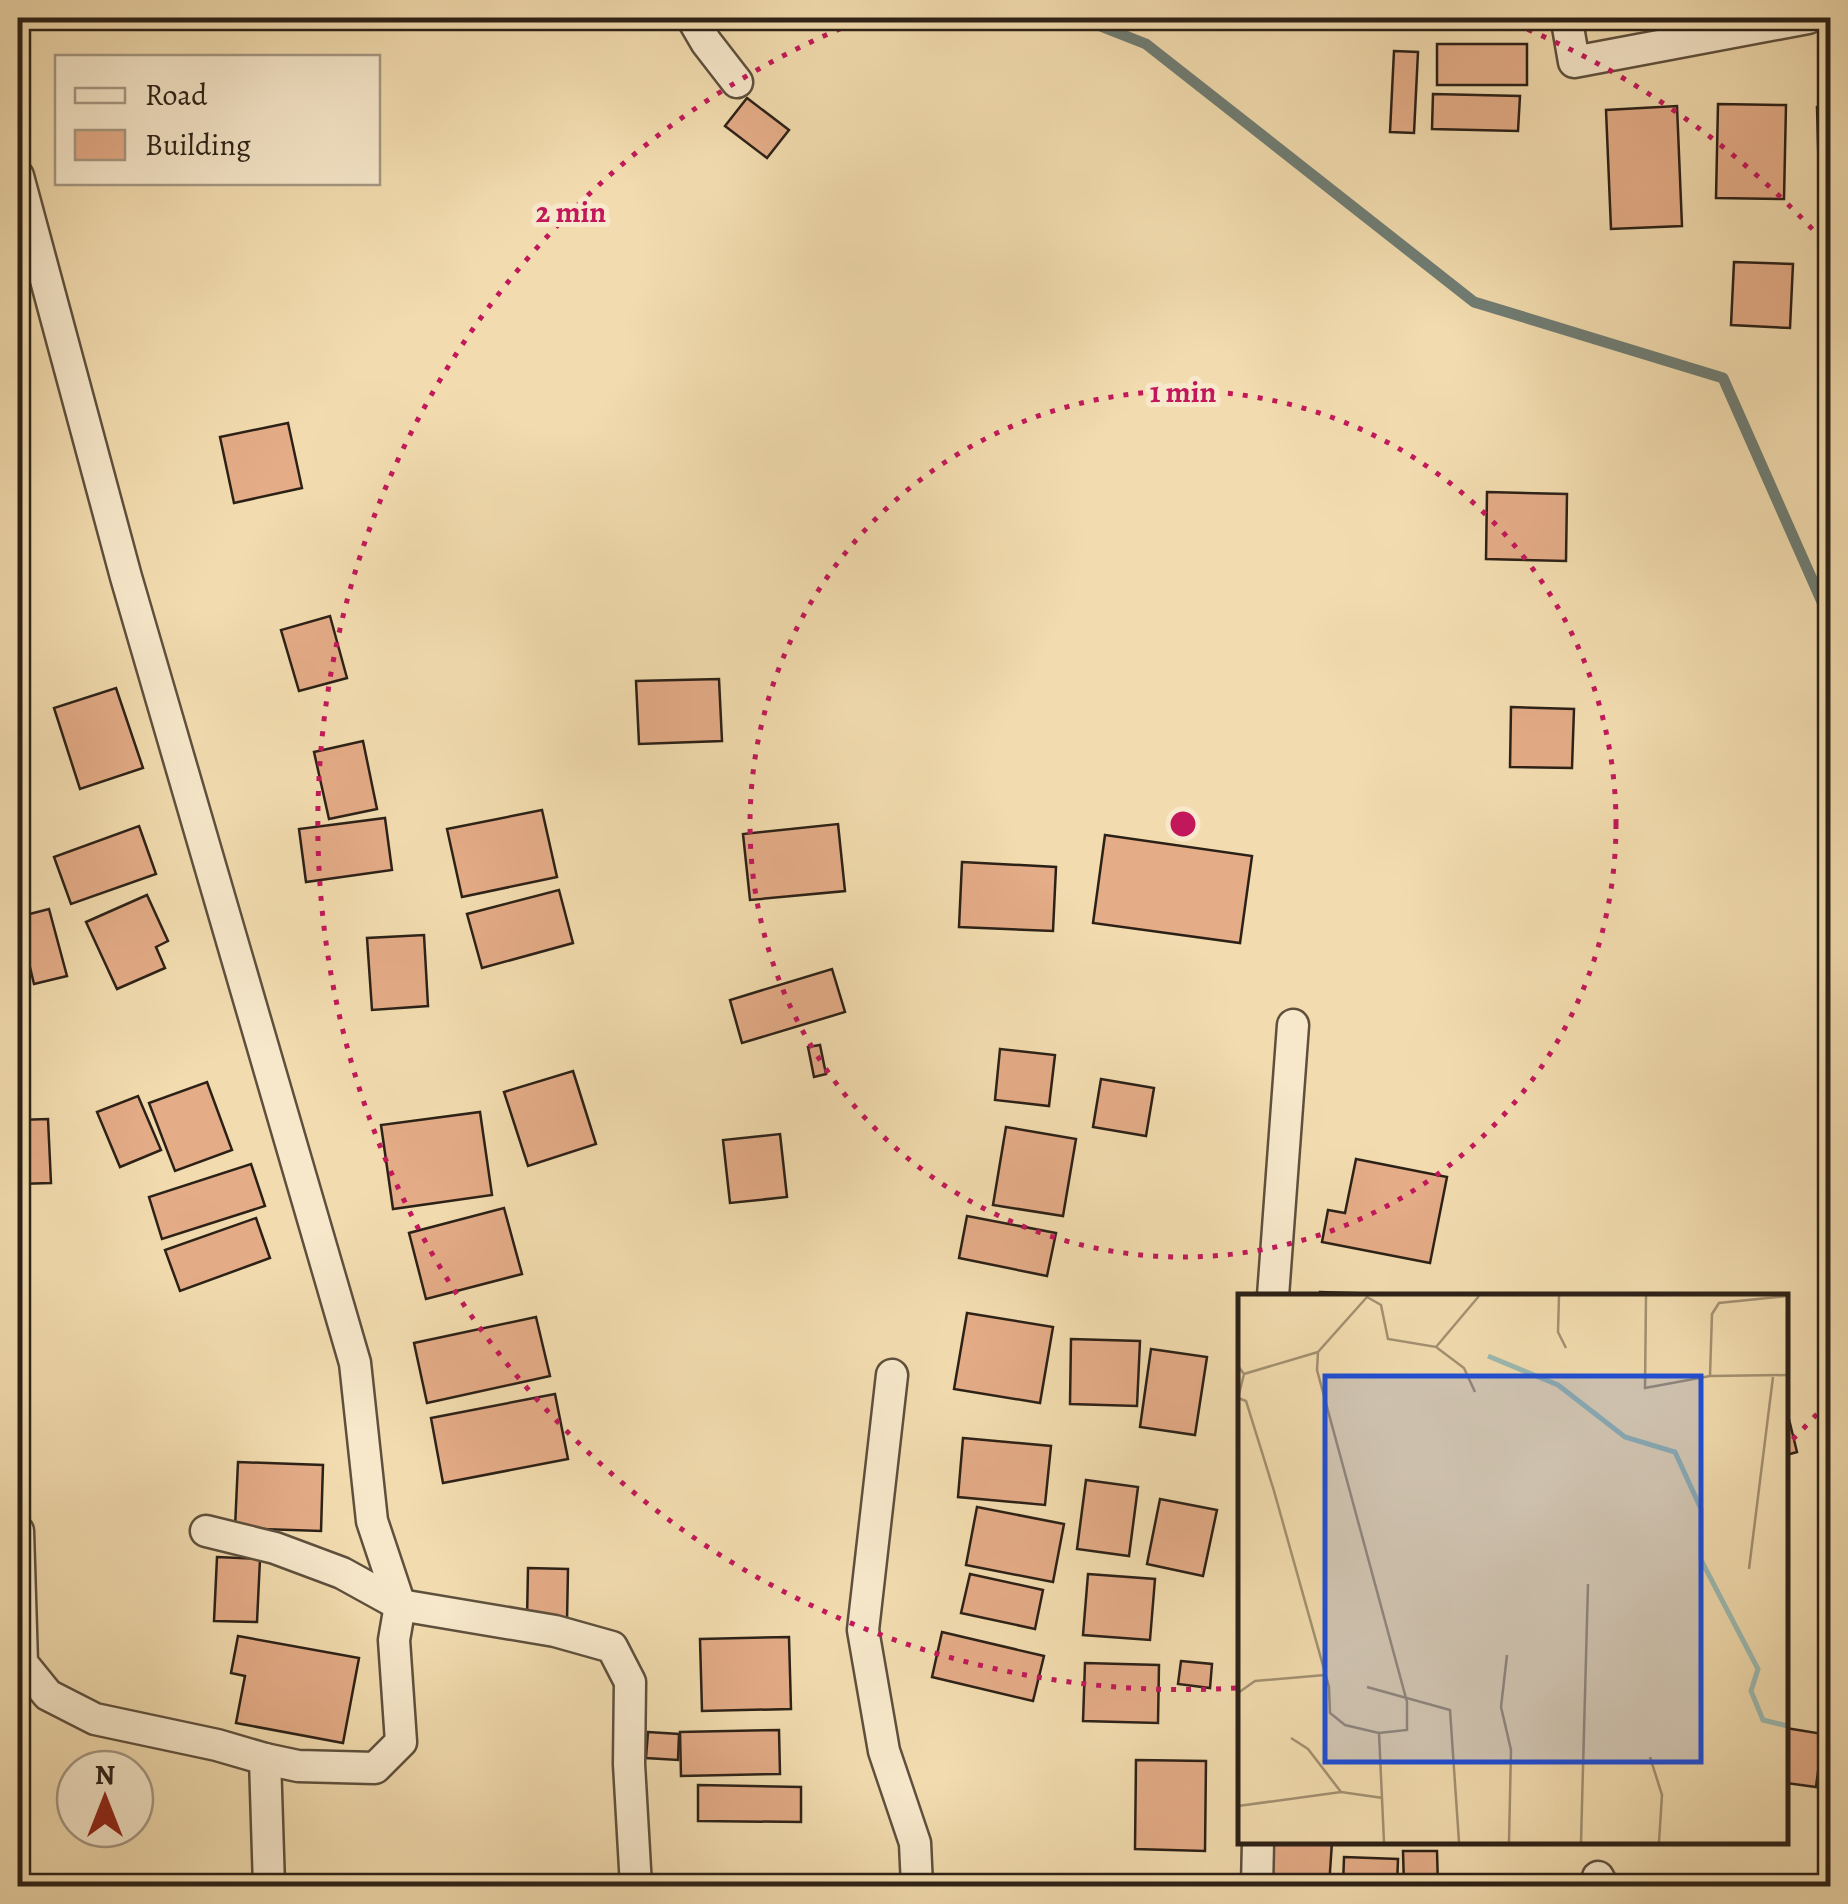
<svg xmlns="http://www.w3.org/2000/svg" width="1848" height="1904" viewBox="0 0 1848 1904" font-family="Alegreya,serif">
  <rect width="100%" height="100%" fill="#f2dcaf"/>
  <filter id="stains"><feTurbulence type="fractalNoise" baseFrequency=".002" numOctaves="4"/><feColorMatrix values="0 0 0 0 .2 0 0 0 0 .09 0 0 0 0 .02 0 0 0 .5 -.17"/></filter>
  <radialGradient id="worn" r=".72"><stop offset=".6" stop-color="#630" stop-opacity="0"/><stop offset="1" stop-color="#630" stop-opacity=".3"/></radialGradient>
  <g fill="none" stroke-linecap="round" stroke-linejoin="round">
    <polyline stroke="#6f7d74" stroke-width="11" points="1080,18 1146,44 1474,302 1723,378 1830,620"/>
  </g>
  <g fill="#e4ac87" stroke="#2c2117" stroke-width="2.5">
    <rect x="1437" y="44" width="90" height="41"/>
    <polygon points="1394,51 1418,52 1414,133 1390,132"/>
    <polygon points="1433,94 1520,96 1518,131 1432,129"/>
    <polygon points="747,98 789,130 767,158 725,126"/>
    <polygon points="1718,104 1786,105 1784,199 1716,198"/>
    <polygon points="1677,106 1682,226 1611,229 1606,110"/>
    <polygon points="1817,107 1830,107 1830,250 1821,250"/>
    <polygon points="1734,262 1793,264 1790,328 1731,325"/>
    <polygon points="288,423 302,488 234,503 220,437"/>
    <polygon points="1487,492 1567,494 1566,561 1486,559"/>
    <polygon points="330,616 347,678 299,691 281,630"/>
    <polygon points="719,679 722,741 639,744 636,681"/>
    <polygon points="116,688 143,768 80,789 54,708"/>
    <polygon points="1511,707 1574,709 1572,768 1510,767"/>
    <polygon points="363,741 377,809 329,819 314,752"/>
    <polygon points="542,810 557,877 462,897 447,829"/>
    <polygon points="385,818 392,870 306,882 299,829"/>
    <polygon points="838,824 845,891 750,900 743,834"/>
    <polygon points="139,826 156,874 71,904 54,857"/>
    <polygon points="1105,835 1252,856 1240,943 1093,923"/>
    <polygon points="962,862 1056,867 1053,931 959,927"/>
    <polygon points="559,890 573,943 482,968 467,914"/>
    <polygon points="147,895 168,941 156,947 165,968 117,989 86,922"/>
    <polygon points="49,909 67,976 34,984 18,917"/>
    <polygon points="424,935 428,1006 372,1010 367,938"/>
    <polygon points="832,969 845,1012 742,1043 730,1000"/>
    <polygon points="820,1045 826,1074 814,1077 808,1047"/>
    <polygon points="1000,1049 1055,1055 1049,1106 995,1100"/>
    <polygon points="573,1071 596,1144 528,1166 504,1092"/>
    <polygon points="1101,1079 1154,1088 1146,1136 1093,1127"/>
    <polygon points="207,1082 232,1150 175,1171 149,1103"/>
    <polygon points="138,1096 161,1150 120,1167 97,1112"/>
    <polygon points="480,1112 492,1195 393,1209 381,1125"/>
    <polygon points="48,1119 51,1183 18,1184 18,1120"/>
    <polygon points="1006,1127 1076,1139 1063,1216 993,1205"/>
    <polygon points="780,1134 787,1197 730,1203 723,1140"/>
    <polygon points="1356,1159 1447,1177 1430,1263 1322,1242 1328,1210 1345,1213"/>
    <polygon points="251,1164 265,1206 162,1239 149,1197"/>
    <polygon points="504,1208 522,1274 426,1299 409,1233"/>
    <polygon points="967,1216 1056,1233 1047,1276 959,1258"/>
    <polygon points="256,1218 270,1258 180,1291 165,1250"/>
    <polygon points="1320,1292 1384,1294 1384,1296 1320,1296"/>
    <polygon points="967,1313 1053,1327 1040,1403 954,1389"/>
    <polygon points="536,1317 550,1376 427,1403 414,1343"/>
    <polygon points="1071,1339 1140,1341 1137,1406 1070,1404"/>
    <polygon points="1151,1349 1207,1357 1195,1435 1140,1427"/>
    <polygon points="555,1394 568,1459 443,1483 431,1418"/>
    <polygon points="1786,1407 1797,1452 1786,1455"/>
    <polygon points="963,1438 1051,1446 1045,1505 958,1497"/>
    <polygon points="238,1462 323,1465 321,1531 235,1528"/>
    <polygon points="1086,1480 1138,1487 1129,1556 1077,1549"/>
    <polygon points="1160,1499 1217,1510 1203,1576 1147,1564"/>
    <polygon points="977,1507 1064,1524 1053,1582 966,1565"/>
    <polygon points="217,1557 260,1559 257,1622 214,1621"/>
    <polygon points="528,1568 568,1569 567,1621 527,1620"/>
    <polygon points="970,1574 1043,1590 1035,1629 961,1613"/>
    <polygon points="1088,1574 1155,1579 1150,1640 1083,1635"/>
    <polygon points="942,1632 1044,1656 1033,1701 932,1677"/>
    <polygon points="238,1636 359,1658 343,1743 236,1723 245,1676 231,1673"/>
    <polygon points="789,1637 791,1709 702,1711 700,1639"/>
    <polygon points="1181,1661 1212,1664 1210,1688 1178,1684"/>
    <polygon points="1085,1663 1159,1665 1158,1723 1083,1721"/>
    <polygon points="1786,1728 1823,1734 1816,1787 1786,1783"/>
    <polygon points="779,1730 780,1774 681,1776 680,1732"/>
    <polygon points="648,1732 679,1734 678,1760 646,1758"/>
    <polygon points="1136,1760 1206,1761 1205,1851 1135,1849"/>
    <polygon points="698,1785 801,1787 801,1822 698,1821"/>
    <polygon points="1274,1842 1332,1842 1329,1886 1271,1886"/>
    <polygon points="1403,1851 1437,1851 1438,1886 1404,1886"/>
    <polygon points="1344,1857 1398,1859 1397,1886 1343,1886"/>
    <polygon points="475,1876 566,1879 566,1886 475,1886"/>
  </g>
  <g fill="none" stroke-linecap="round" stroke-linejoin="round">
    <g stroke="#5e503d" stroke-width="35">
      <g id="minor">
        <polyline points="692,18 706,42 737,82"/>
        <polyline points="1569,18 1568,27 1574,62 1808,18"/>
        <polyline points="18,176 126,577 355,1363 372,1521 400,1605 394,1640 401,1742 375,1768 298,1766 265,1759"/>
        <polyline points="1273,1296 1293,1025"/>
        <polyline points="892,1375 863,1630 884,1751 915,1843 917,1886"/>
        <polyline points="18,1531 22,1663 48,1695 95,1719 217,1745 265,1759 269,1886"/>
        <polyline points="206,1531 275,1548 342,1573 400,1605 555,1631 612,1647 630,1682 629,1764 636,1886"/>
        <polyline points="1598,1877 1603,1886"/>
        <polyline points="1257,1886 1258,1842"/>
      </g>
    </g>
    <use href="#minor" stroke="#f7e8cb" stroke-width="30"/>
  </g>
  <g fill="none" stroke="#c2185b" stroke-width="5" stroke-dasharray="5 10">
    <circle cx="1183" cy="824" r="433"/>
    <path d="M1827 1403A866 866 0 0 1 1790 1442M1236 1688A866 866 0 0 1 866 18M1500 18A866 866 0 0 1 1827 245"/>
  </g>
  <g transform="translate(1238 1294)">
    <rect width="550" height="550" fill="#f2dcaf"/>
    <path fill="none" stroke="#9cbab2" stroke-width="5" d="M250 62 320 91 387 143 437 158 463 215V266L520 375 513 397 525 426 550 432"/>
    <path fill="none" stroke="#a39172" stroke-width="2.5" d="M321 2 320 38 328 54M408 2 407 94 472 82 550 81M198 53 226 74 237 98M0 72 6 80 0 104M6 80 80 58M472 82 474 20 481 9 550 2M0 104 8 107 36 197 91 393 92 419 107 431 141 439 146 548M511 275 535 83M269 361 263 413 273 456 271 548M129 393 212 416 221 548M0 399 17 387 87 381M141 439 169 436V408L79 76 80 58 129 3 143 11 150 45 198 53 241 2M53 444 70 455 103 498M412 463 424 501 421 548M0 512 103 498 145 504M343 548 350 290"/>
    <path fill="#1d4ed8" fill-opacity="0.15" stroke="#1d4ed8" stroke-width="5" d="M87 82H463V468H87Z"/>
    <rect width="550" height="550" fill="none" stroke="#2c2117" stroke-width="5"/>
  </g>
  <circle cx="1183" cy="824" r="15" fill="#c2185b" stroke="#f7e8cb" stroke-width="5"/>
  <g font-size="30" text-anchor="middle" font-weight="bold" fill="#c2185b" stroke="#f7e8cb" stroke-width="10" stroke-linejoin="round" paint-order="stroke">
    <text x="571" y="222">2 min</text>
    <text x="1183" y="402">1 min</text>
  </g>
  <rect width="1848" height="1904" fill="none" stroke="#f2dcaf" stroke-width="60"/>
  <rect x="20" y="20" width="1808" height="1864" fill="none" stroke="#2c2117" stroke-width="5"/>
  <rect x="30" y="30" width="1788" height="1844" fill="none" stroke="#2c2117" stroke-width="2.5"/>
  <rect x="55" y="55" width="325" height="130" fill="#f7e8cb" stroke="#a69883" stroke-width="2.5"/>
  <rect x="75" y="88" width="50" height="15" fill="#f7e8cb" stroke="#a69883" stroke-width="2.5"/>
  <text x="145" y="105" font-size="30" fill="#2c2117">Road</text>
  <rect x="75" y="130" width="50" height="30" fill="#e4ac87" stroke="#a69883" stroke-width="2.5"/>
  <text x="145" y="155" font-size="30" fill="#2c2117">Building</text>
  <g transform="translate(105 1799)"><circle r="48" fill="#f7e8cb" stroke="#a69883" stroke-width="2.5"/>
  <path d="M0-8L18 38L0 25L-18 38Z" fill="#8f2418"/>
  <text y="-15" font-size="28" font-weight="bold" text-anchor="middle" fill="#2c2117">N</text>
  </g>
  <rect width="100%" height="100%" filter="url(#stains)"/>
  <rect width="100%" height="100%" fill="url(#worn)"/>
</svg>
